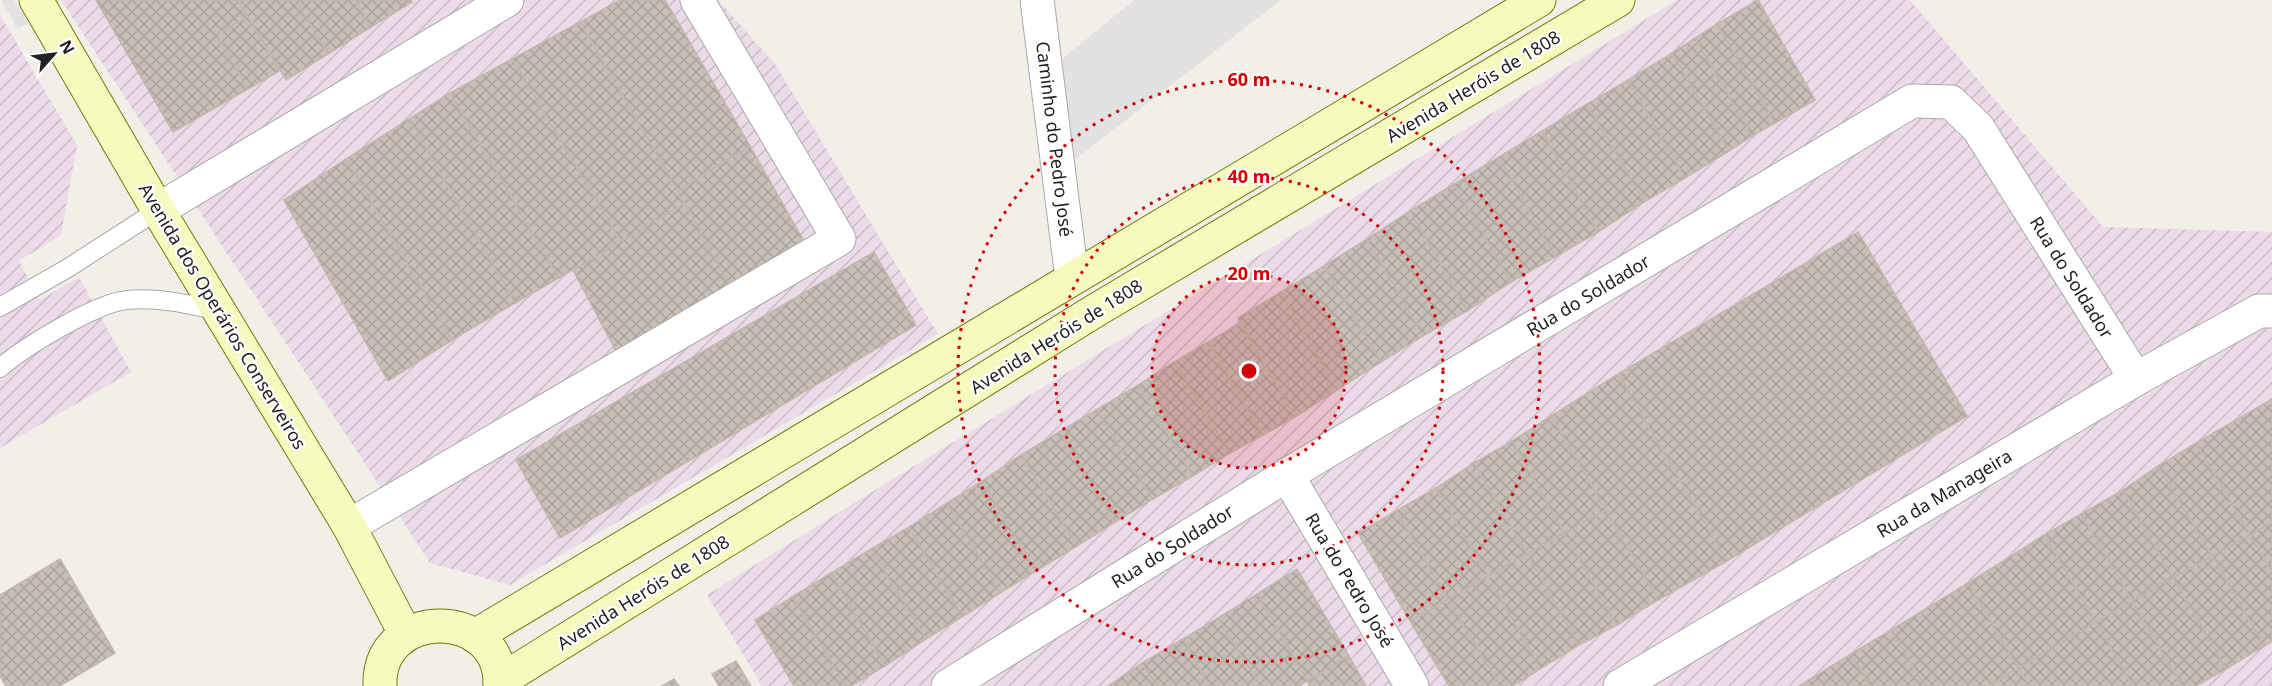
<svg xmlns="http://www.w3.org/2000/svg" width="2272" height="686" viewBox="0 0 2272 686" font-family="'Noto Sans',sans-serif">
  <defs>
    <pattern id="industrial-furrows" width="10" height="10" patternUnits="userSpaceOnUse" patternTransform="scale(1.5)"><rect width="10" height="10" fill="#ebdbe8"/><path d="M-1 1l2-2M0 10L10 0M9 11l2-2" fill="none" stroke="#c9bcc7"/></pattern>
    <pattern id="building-cross-hatch" width="8" height="8" patternUnits="userSpaceOnUse" patternTransform="scale(1.5)"><rect width="8" height="8" fill="#c7bfb8"/><path d="M0 0l8 8M0 8l8-8" fill="none" stroke="#aba49e"/></pattern>
  </defs>
  <rect width="100%" height="100%" fill="#f2efe9"/>
  <g fill="url(#industrial-furrows)">
    <polygon points="61,0 718,0 775,64 938,334 510,585 430,563"/>
    <polygon points="1677,0 1910,0 2103,227 2272,232 2272,686 762,686 707,595 870,493"/>
    <polygon points="0,15 77,145 61,235 19,261 40,300 79,277 131,372 0,448"/>
  </g>
  <g fill="#e2e2e2">
    <polygon points="1,0 14,0 28,23 18,29"/>
    <polygon points="1134,0 1281,0 1073,161 1062,59"/>
  </g>
  <g fill="url(#building-cross-hatch)" stroke="#c4b6ab" stroke-width="1.5">
    <polygon points="96,0 238,0 248,17 217,34 248,89 173,132"/>
    <polygon points="238,0 296,0 328,54 286,80"/>
    <polygon points="296,0 355,0 371,27 328,54"/>
    <polygon points="355,0 411,0 412,2 371,27"/>
    <polygon points="620,0 665,0 750,146 677,191 580,22"/>
    <polygon points="1758,0 1815,100 1775,123 1717,24"/>
    <polygon points="248,17 279,71 248,89 217,34"/>
    <polygon points="580,22 685,203 621,242 512,59"/>
    <polygon points="1717,24 1775,123 1752,136 1695,38"/>
    <polygon points="1695,38 1752,136 1729,151 1672,53"/>
    <polygon points="1672,53 1729,151 1685,178 1628,80"/>
    <polygon points="512,59 621,242 559,278 450,93"/>
    <polygon points="1628,80 1685,178 1644,202 1587,104"/>
    <polygon points="450,93 559,278 515,303 409,119"/>
    <polygon points="1587,104 1644,202 1598,232 1542,131"/>
    <polygon points="409,119 515,303 452,340 346,159"/>
    <polygon points="1542,131 1598,232 1555,257 1499,157"/>
    <polygon points="750,146 806,245 732,290 677,191"/>
    <polygon points="1499,157 1555,257 1511,282 1454,184"/>
    <polygon points="346,159 452,340 388,381 284,200"/>
    <polygon points="1454,184 1511,282 1467,311 1410,211"/>
    <polygon points="685,203 732,290 618,355 573,270"/>
    <polygon points="1410,211 1467,311 1423,336 1367,239"/>
    <polygon points="1858,232 1967,416 1727,561 1618,374"/>
    <polygon points="1367,239 1423,336 1381,362 1324,266"/>
    <polygon points="874,252 916,325 560,538 516,460"/>
    <polygon points="1324,266 1381,362 1337,390 1281,292"/>
    <polygon points="1281,292 1337,390 1295,417 1238,318"/>
    <polygon points="1240,323 1295,417 1263,435 1208,342"/>
    <polygon points="1208,342 1263,435 1230,453 1174,362"/>
    <polygon points="1174,362 1230,453 1193,476 1138,385"/>
    <polygon points="1618,374 1727,561 1658,600 1551,416"/>
    <polygon points="1138,385 1193,476 1153,499 1096,410"/>
    <polygon points="2272,399 2272,522 2250,535 2196,443"/>
    <polygon points="1096,410 1153,499 1115,522 1059,432"/>
    <polygon points="1551,416 1606,510 1564,533 1512,441"/>
    <polygon points="1059,432 1115,522 1077,546 1021,455"/>
    <polygon points="1512,441 1564,533 1527,554 1474,463"/>
    <polygon points="2196,443 2250,535 2212,556 2158,466"/>
    <polygon points="1021,455 1077,546 1036,571 982,481"/>
    <polygon points="1474,463 1527,554 1488,576 1436,488"/>
    <polygon points="2158,466 2212,556 2173,578 2123,490"/>
    <polygon points="982,481 1036,571 1000,593 947,503"/>
    <polygon points="1436,488 1488,576 1448,599 1396,511"/>
    <polygon points="2123,490 2173,578 2132,601 2081,514"/>
    <polygon points="947,503 1000,593 962,617 909,527"/>
    <polygon points="1606,510 1658,600 1617,625 1564,533"/>
    <polygon points="1396,511 1448,599 1410,621 1358,533"/>
    <polygon points="2081,514 2132,601 2096,622 2044,535"/>
    <polygon points="2272,522 2272,573 2250,535"/>
    <polygon points="909,527 962,617 926,639 871,549"/>
    <polygon points="1564,533 1617,625 1579,645 1527,554"/>
    <polygon points="2044,535 2096,622 2018,668 1968,583"/>
    <polygon points="2250,535 2272,573 2272,642 2264,646 2212,556"/>
    <polygon points="871,549 926,639 885,666 831,573"/>
    <polygon points="1527,554 1579,645 1540,669 1488,576"/>
    <polygon points="2212,556 2264,646 2226,669 2173,578"/>
    <polygon points="60,559 115,653 60,686 6,686 0,676 0,595"/>
    <polygon points="1297,569 1349,656 1307,681 1257,594"/>
    <polygon points="831,573 885,666 851,686 846,686 792,597"/>
    <polygon points="1488,576 1540,669 1513,686 1500,686 1448,599"/>
    <polygon points="2173,578 2226,669 2196,686 2182,686 2132,601"/>
    <polygon points="1968,583 2018,668 1989,686 1925,686 1891,630"/>
    <polygon points="1257,594 1307,681 1299,686 1260,686 1218,618"/>
    <polygon points="792,597 846,686 794,686 755,620"/>
    <polygon points="1448,599 1500,686 1449,686 1410,621"/>
    <polygon points="2132,601 2182,686 2133,686 2096,622"/>
    <polygon points="1218,618 1260,686 1209,686 1183,639"/>
    <polygon points="2096,622 2133,686 2029,686 2018,668"/>
    <polygon points="1891,630 1925,686 1870,686 1851,654"/>
    <polygon points="1183,639 1209,686 1157,686 1142,663"/>
    <polygon points="1851,654 1870,686 1799,686"/>
    <polygon points="1349,656 1366,686 1310,686 1307,681"/>
    <polygon points="736,661 751,686 719,686 712,674"/>
    <polygon points="1142,663 1157,686 1108,686"/>
    <polygon points="2018,668 2029,686 1989,686"/>
    <polygon points="674,679 679,686 662,686"/>
  </g>
  <g fill="none" stroke-linecap="round" stroke-linejoin="round">
    <g stroke="#a9a9a9" stroke-width="20">
      <g id="service">
        <polyline points="0,307 68,268 158,210"/>
        <path d="M0 368C24 347 96 303 127 300 158 297 188 304 219 311"/>
      </g>
    </g>
    <g stroke="#a9a9a9" stroke-width="35">
      <g id="minor">
        <polyline points="158,210 507,0"/>
        <polyline points="1287,475 1412,686"/>
        <polyline points="349,526 839,239 697,0"/>
        <polyline points="948,686 1287,475 1912,101 1951,102 1978,128 2136,379"/>
        <polyline points="1620,686 2136,379 2259,311 2272,311"/>
      </g>
    </g>
    <g stroke="#a9a9a9" stroke-width="35">
      <polyline id="tertiary" points="1037,0 1072,278"/>
    </g>
    <g stroke="#707d05" stroke-width="35">
      <g id="secondary">
        <polyline points="36,0 158,210 349,526 406,635"/>
        <polyline points="475,636 1539,0"/>
        <polyline points="500,681 1093,312 1618,0"/>
        <path d="M380 686C377 606 503 606 500 686"/>
      </g>
    </g>
    <use href="#service" stroke="#fff" stroke-width="18"/>
    <use href="#minor" stroke="#fff" stroke-width="33"/>
    <use href="#tertiary" stroke="#fff" stroke-width="33"/>
    <use href="#secondary" stroke="#f7fabf" stroke-width="33"/>
  </g>
  <circle cx="1249" cy="371" r="97" fill="#d40000" fill-opacity=".12"/>
  <g fill="none" stroke="#d40000" stroke-width="3" stroke-dasharray="3 6">
    <circle cx="1249" cy="371" r="97"/>
    <circle cx="1249" cy="371" r="194"/>
    <circle cx="1249" cy="371" r="291"/>
  </g>
  <g text-anchor="middle" dominant-baseline="central" stroke-width="4.5" stroke-linejoin="round" paint-order="stroke">
    <g font-size="18" fill="#222" stroke="#fff">
      <text transform="translate(1473 86) rotate(-31)">Avenida Heróis de 1808</text>
      <text transform="translate(1055 139) rotate(83)">Caminho do Pedro José</text>
      <text transform="translate(2072 277) rotate(58)">Rua do Soldador</text>
      <text transform="translate(1588 295) rotate(-31)">Rua do Soldador</text>
      <text transform="translate(223 316) rotate(59)">Avenida dos Operários Conserveiros</text>
      <text transform="translate(1056 336) rotate(-32)">Avenida Heróis de 1808</text>
      <text transform="translate(1944 493) rotate(-31)">Rua da Manageira</text>
      <text transform="translate(1172 546) rotate(-32)">Rua do Soldador</text>
      <text transform="translate(1350 580) rotate(59)">Rua do Pedro José</text>
      <text transform="translate(643 592) rotate(-32)">Avenida Heróis de 1808</text>
    </g>
  </g>
  <circle cx="1249" cy="371" r="9" fill="#d40000" stroke="#fff" stroke-width="3"/>
  <g font-size="18" text-anchor="middle" font-weight="bold" fill="#d40000" stroke="#fff" stroke-width="4.5" stroke-linejoin="round" paint-order="stroke">
    <text x="1249" y="86">60 m</text>
    <text x="1249" y="183">40 m</text>
    <text x="1249" y="280">20 m</text>
  </g>
  <g transform="translate(54 54) rotate(62)" stroke="#ffffff" stroke-width="4.5" paint-order="stroke">
  <path d="M0-4.5L10 22L0 15L-10 22Z" fill="#222222"/>
  <text y="-9" font-size="16" font-weight="bold" text-anchor="middle" fill="#222222">N</text>
  </g>
</svg>
